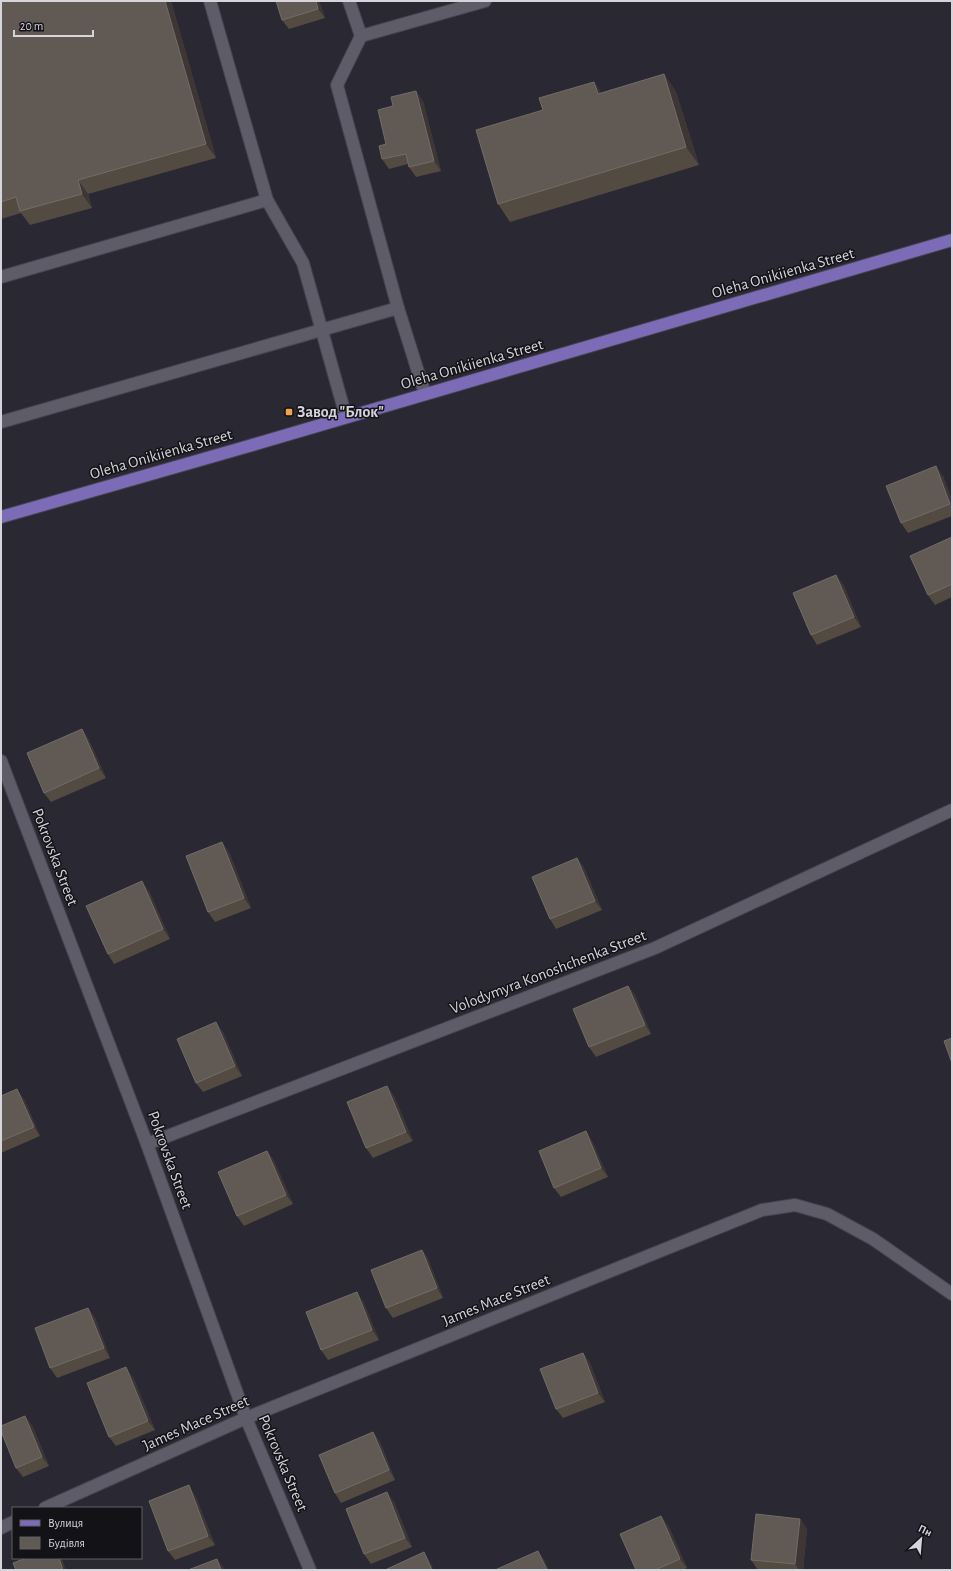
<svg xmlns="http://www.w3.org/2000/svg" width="953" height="1571" viewBox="0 0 953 1571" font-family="'Alegreya Sans',sans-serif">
  <rect width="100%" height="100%" fill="#2a2833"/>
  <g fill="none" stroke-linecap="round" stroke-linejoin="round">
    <g stroke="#45444d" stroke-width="14">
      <g id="minor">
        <polyline points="210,1 267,200 303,263 346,417"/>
        <polyline points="349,1 361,36 337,85 398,308 425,394"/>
        <polyline points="361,36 485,1"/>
        <polyline points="1,277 267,200"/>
        <polyline points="1,422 398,308"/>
        <polyline points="1,761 147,1144 246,1418 310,1570"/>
        <polyline points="147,1144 655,948 952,810"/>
        <polyline points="45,1508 246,1418 762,1210 795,1205 827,1214 873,1239 952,1294"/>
        <polyline points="1,1528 13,1522"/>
      </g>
    </g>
    <g stroke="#45444d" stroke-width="14">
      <polyline id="major" points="1,517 242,448 952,240"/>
    </g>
    <use href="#minor" stroke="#5d5c68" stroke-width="12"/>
    <use href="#major" stroke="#7c6cb7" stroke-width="12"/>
  </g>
  <g fill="#534a42">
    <polygon points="1,1 171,1 216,158 88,194 92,208 30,225 21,213 1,219"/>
    <polygon points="276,1 319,1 325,18 289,29 282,20"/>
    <polygon points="664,74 676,92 699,165 510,222 498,204 543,110 594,82 601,93"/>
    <polygon points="423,101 441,171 416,177 409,167 408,164 389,169 382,159 386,144"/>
    <polygon points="943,476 952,500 952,516 908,533 901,523"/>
    <polygon points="952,537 952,597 935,605 928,595"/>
    <polygon points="843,584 861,627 817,645 811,635"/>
    <polygon points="88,738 106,778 51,802 44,793"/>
    <polygon points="229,852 251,908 215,922 208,912"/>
    <polygon points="577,858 584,868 602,910 556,929 550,919"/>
    <polygon points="149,891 170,939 114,964 108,954"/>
    <polygon points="628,986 635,995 651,1034 596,1057 589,1047"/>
    <polygon points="223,1032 242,1076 203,1092 196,1083"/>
    <polygon points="1,1096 24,1099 40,1136 1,1153"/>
    <polygon points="394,1096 413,1141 373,1158 366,1148"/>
    <polygon points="592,1141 608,1177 561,1197 554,1188"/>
    <polygon points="267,1151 274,1161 293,1204 244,1226 237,1216"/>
    <polygon points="422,1250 428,1259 443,1298 393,1318 386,1308"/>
    <polygon points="363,1301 379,1340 328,1360 321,1350"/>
    <polygon points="88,1308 95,1318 110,1358 57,1378 50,1368"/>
    <polygon points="583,1353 590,1363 605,1402 563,1418 556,1409"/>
    <polygon points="133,1377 155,1430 116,1446 109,1437"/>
    <polygon points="32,1425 49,1466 23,1477 16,1468"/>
    <polygon points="373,1432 380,1442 395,1480 341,1503 335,1493"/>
    <polygon points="195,1495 215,1545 175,1560 168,1551"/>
    <polygon points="394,1502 412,1547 371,1564 364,1554"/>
    <polygon points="800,1519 807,1529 803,1570 758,1570 751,1560"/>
    <polygon points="668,1525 687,1568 683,1570 636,1570"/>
  </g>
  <g fill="#3d3635">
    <polygon points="165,1 171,1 216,158 206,144"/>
    <polygon points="316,1 319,1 325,18 318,9"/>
    <polygon points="664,74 676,92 699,165 686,147"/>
    <polygon points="594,82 606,100 598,94"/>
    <polygon points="416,91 423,101 441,171 434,161"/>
    <polygon points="78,180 88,194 92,208 82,194"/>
    <polygon points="936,466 943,476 952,500 952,506 950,504"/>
    <polygon points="836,575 843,584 861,627 854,617"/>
    <polygon points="82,729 88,738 106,778 99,768"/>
    <polygon points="222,842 229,852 251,908 244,898"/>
    <polygon points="577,858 584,868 602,910 595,901"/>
    <polygon points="142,881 149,891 170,939 163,929"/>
    <polygon points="628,986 635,995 651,1034 645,1025"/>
    <polygon points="216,1022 223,1032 242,1076 235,1066"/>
    <polygon points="387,1086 394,1096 413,1141 406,1132"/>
    <polygon points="17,1089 24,1099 40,1136 34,1127"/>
    <polygon points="586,1131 592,1141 608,1177 601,1168"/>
    <polygon points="267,1151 274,1161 293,1204 286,1195"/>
    <polygon points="422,1250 428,1259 443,1298 437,1288"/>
    <polygon points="357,1292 363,1301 379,1340 372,1330"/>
    <polygon points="88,1308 95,1318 110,1358 104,1348"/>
    <polygon points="583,1353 590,1363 605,1402 598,1393"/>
    <polygon points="126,1367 133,1377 155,1430 148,1421"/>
    <polygon points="25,1416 32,1425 49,1466 42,1457"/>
    <polygon points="373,1432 380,1442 395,1480 389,1470"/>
    <polygon points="189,1485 195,1495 215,1545 208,1536"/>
    <polygon points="387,1492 394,1502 412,1547 405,1538"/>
    <polygon points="661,1516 668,1525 687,1568 680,1559"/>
    <polygon points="800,1519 807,1529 803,1570 799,1570 795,1564"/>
    <polygon points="538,1551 545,1561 549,1570 547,1570"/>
    <polygon points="424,1552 430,1562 434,1570 432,1570"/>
    <polygon points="59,1558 62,1558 66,1570 63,1570"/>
    <polygon points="217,1559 224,1568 225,1570 221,1570"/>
  </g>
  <g fill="#615953" stroke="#736c68">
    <polygon points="1,1 165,1 206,144 78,180 82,194 20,211 16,197 1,202"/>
    <polygon points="276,1 316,1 318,9 282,20"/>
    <polygon points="664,74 686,147 498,204 476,130 543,110 539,98 594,82 598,94"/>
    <polygon points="416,91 434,161 409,167 406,154 382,159 379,146 386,144 378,110 393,106 391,97"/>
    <polygon points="936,466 950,504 901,523 886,486"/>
    <polygon points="952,537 952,584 928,595 910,556"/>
    <polygon points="836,575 854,617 811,635 793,593"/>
    <polygon points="82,729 99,768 44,793 27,753"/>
    <polygon points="222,842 244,898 208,912 186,856"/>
    <polygon points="577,858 595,901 550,919 532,877"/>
    <polygon points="142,881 163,929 108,954 86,906"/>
    <polygon points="628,986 645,1025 589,1047 573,1009"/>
    <polygon points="216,1022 235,1066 196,1083 177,1039"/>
    <polygon points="952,1038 952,1063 944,1041"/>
    <polygon points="387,1086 406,1132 366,1148 347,1102"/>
    <polygon points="17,1089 34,1127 1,1141 1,1096"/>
    <polygon points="586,1131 601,1168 554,1188 539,1151"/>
    <polygon points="267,1151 286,1195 237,1216 218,1172"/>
    <polygon points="422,1250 437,1288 386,1308 371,1270"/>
    <polygon points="357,1292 372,1330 321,1350 306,1312"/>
    <polygon points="88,1308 104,1348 50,1368 35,1328"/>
    <polygon points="583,1353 598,1393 556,1409 540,1369"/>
    <polygon points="126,1367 148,1421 109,1437 87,1383"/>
    <polygon points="25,1416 42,1457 16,1468 1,1431 1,1426"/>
    <polygon points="373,1432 389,1470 335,1493 319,1455"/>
    <polygon points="189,1485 208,1536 168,1551 149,1501"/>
    <polygon points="387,1492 405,1538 364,1554 346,1509"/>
    <polygon points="756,1514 800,1519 795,1564 751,1560"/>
    <polygon points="661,1516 680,1559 655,1570 636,1570 620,1534"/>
    <polygon points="538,1551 547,1570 495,1570"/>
    <polygon points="424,1552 432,1570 385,1570"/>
    <polygon points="26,1558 59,1558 63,1570 16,1570 13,1563"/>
    <polygon points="217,1559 221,1570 188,1570"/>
  </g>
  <rect fill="#f6a247" stroke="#121217" stroke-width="1.5" x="285" y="408" width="8" height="8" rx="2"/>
  <g text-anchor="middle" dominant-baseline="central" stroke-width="3" stroke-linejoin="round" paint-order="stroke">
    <g font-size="16" fill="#d5d4db" stroke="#121217">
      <text transform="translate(783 273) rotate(-16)">Oleha Onikiienka Street</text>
      <text transform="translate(472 364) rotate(-16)">Oleha Onikiienka Street</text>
      <text transform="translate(161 454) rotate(-16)">Oleha Onikiienka Street</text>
      <text transform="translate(55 857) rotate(69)">Pokrovska Street</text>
      <text transform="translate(548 972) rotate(-21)">Volodymyra Konoshchenka Street</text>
      <text transform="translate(170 1160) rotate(70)">Pokrovska Street</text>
      <text transform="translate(496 1300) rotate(-22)">James Mace Street</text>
      <text transform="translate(196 1423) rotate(-24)">James Mace Street</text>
      <text transform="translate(283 1463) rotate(67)">Pokrovska Street</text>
    </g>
    <g font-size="16" font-weight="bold" fill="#d5d4db" stroke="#121217" text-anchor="start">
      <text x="297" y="412">Завод "Блок"</text>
    </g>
  </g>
  <rect width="953" height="1571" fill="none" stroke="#d5d4db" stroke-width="4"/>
  <rect x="12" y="1507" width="130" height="52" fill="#121217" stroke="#606065"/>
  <rect x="20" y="1520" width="20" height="6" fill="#7c6cb7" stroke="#606065"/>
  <text x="48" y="1527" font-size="12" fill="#d5d4db">Вулиця</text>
  <rect x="20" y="1537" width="20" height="12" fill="#615953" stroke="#606065"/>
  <text x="48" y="1547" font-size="12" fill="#d5d4db">Будівля</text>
  <g transform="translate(921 1539) rotate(26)" stroke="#121217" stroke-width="3" paint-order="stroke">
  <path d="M0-3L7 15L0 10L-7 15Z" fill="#d5d4db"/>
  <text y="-6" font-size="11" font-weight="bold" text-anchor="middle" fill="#d5d4db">Пн</text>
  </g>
  <path d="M14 30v6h79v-6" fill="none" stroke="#d5d4db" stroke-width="2"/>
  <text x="20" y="30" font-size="12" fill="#d5d4db" stroke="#121217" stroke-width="3" paint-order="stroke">20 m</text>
</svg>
